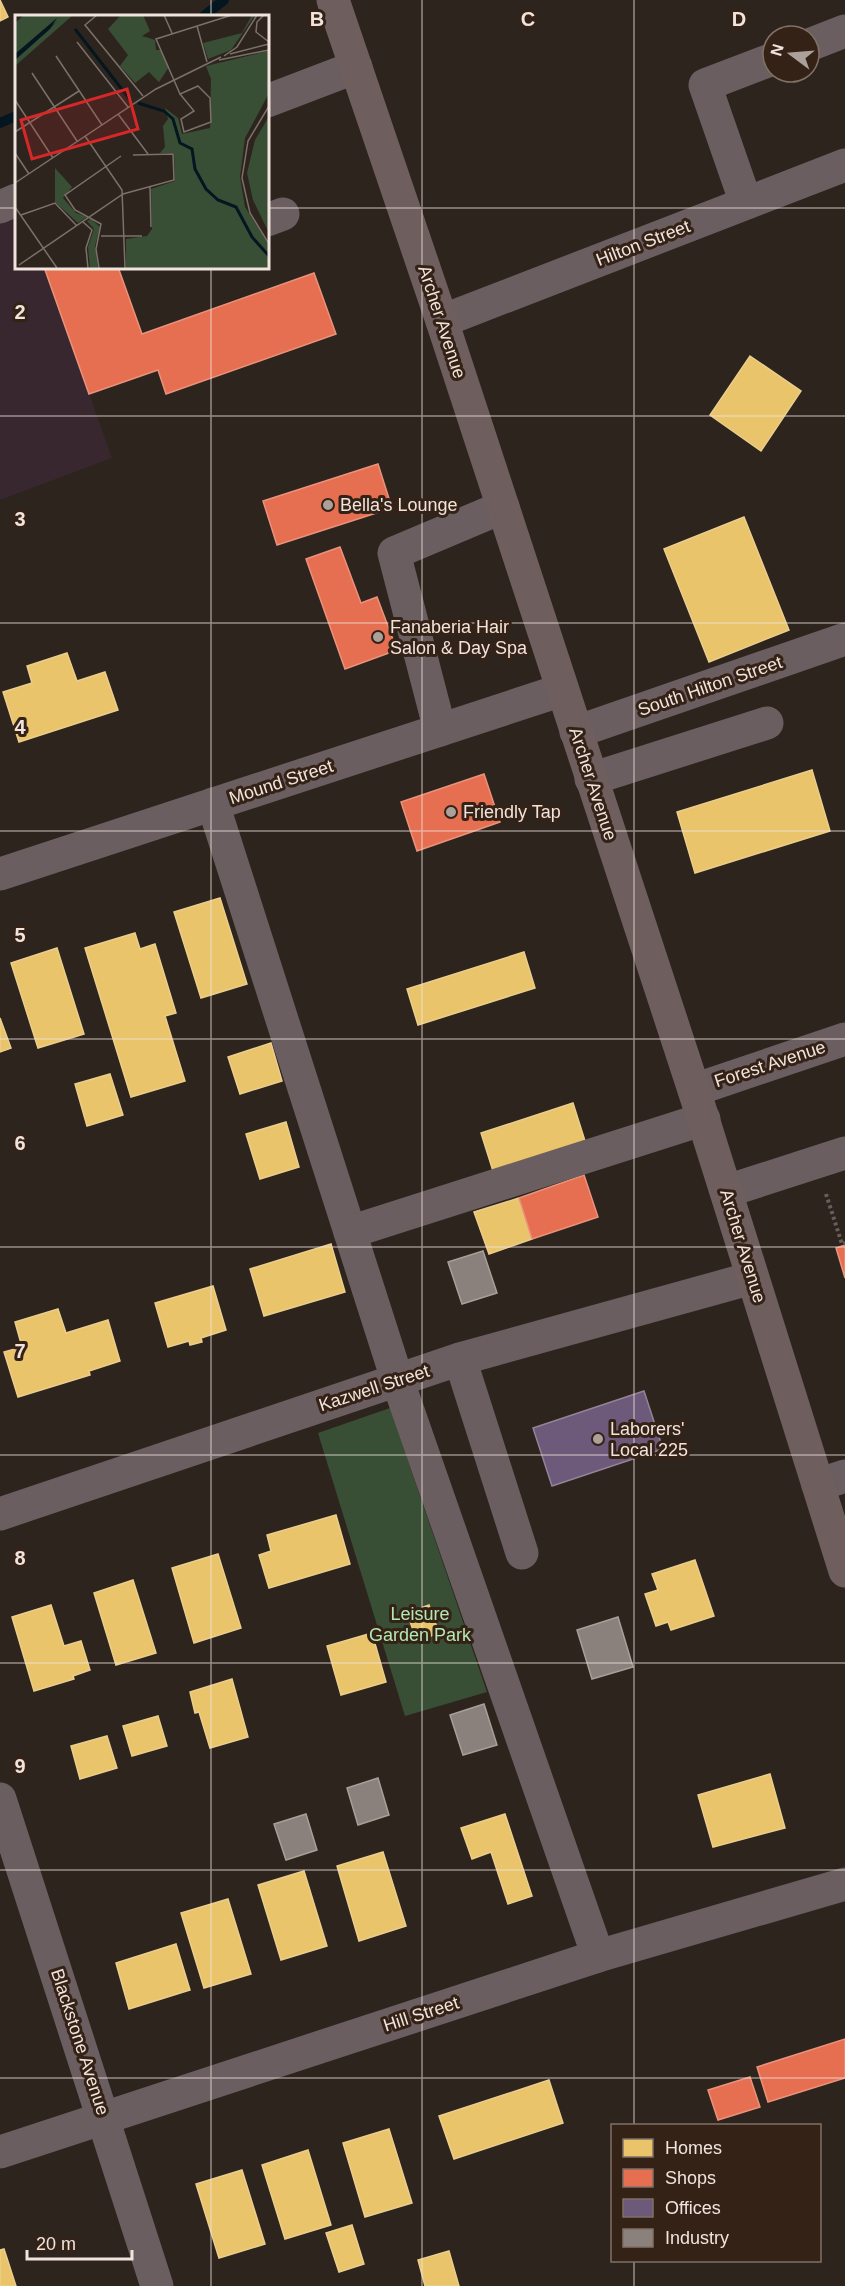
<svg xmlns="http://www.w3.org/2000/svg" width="845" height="2286" viewBox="0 0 845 2286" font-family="Helvetica,sans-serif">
  <rect width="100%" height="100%" fill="#2e241e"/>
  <polygon fill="#38272e" points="16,208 16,267 44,267 112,458 0,500 0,215"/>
  <polygon fill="#384f36" points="390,1408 487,1692 405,1716 318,1433"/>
  <g fill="#e9c46a" stroke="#ebce8c" stroke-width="1.5">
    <polygon points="0,0 8,17 0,21"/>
    <polygon points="750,356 801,391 761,451 710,415"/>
    <polygon points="744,517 789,630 709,662 664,549"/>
    <polygon points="67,653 77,681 105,672 118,710 19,742 3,692 32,683 27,666"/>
    <polygon points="812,770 830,831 695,873 677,812"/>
    <polygon points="220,898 247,984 201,998 174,912"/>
    <polygon points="135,933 140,949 155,944 176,1013 165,1016 185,1081 131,1097 85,948"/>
    <polygon points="57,948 84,1034 38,1048 11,963"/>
    <polygon points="524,952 535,988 418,1025 407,989"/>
    <polygon points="0,1018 11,1048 0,1052"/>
    <polygon points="271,1043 282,1081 240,1094 228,1057"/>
    <polygon points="110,1074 123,1115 87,1126 75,1084"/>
    <polygon points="573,1103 585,1141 493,1171 481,1133"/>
    <polygon points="286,1122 299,1167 260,1179 246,1134"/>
    <polygon points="519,1198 532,1239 489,1254 474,1212"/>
    <polygon points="331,1244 345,1292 264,1316 250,1269"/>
    <polygon points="213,1286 226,1330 201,1338 202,1342 190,1345 189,1341 168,1347 155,1303"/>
    <polygon points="58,1309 66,1333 108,1320 120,1361 89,1371 90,1375 18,1397 4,1352 22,1347 15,1322"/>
    <polygon points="336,1515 350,1564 269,1588 259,1555 271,1551 267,1535"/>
    <polygon points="218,1554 241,1628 194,1643 172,1568"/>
    <polygon points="695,1560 714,1616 671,1630 668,1622 656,1626 645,1594 658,1590 652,1574"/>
    <polygon points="133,1580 156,1653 116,1665 94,1593"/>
    <polygon points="51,1605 64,1646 81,1641 90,1670 73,1676 74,1679 34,1691 12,1617"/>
    <polygon points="429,1605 439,1633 417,1641 407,1613"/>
    <polygon points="372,1633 386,1682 341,1695 327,1646"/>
    <polygon points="232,1679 248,1737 210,1748 199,1712 195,1713 190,1692"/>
    <polygon points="158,1716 167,1746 132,1756 123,1726"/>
    <polygon points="107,1736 117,1768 80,1779 71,1746"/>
    <polygon points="770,1774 785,1828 713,1847 698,1795"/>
    <polygon points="505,1814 532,1896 508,1904 491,1852 472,1859 461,1828"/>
    <polygon points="383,1852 406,1926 359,1941 337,1866"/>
    <polygon points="304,1871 327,1946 281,1960 258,1885"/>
    <polygon points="228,1899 251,1974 204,1988 181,1913"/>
    <polygon points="176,1944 190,1990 129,2009 116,1963"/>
    <polygon points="549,2080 563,2123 454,2159 439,2116"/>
    <polygon points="389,2129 412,2203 365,2217 343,2143"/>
    <polygon points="308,2150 331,2225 285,2239 262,2165"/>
    <polygon points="242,2170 265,2244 219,2258 196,2184"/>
    <polygon points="352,2225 364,2264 339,2272 326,2233"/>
    <polygon points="4,2249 16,2286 0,2286 0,2250"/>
    <polygon points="449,2251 459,2286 425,2286 418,2260"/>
  </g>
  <g fill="#e76f51" stroke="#ea927b" stroke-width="1.5">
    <polygon points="44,267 118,267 142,334 314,273 336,334 166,394 158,370 89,394"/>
    <polygon points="378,464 392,508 277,545 263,501"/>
    <polygon points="340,547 361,603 377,597 397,650 345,669 306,559"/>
    <polygon points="484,774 500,822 417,851 401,802"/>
    <polygon points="584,1175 598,1217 532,1239 519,1198"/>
    <polygon points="845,1245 845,1278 836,1248"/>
    <polygon points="845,2039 845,2078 768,2102 757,2067"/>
    <polygon points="750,2077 760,2107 718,2120 708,2090"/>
  </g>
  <polygon fill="#6d597a" stroke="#948397" stroke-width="1.5" points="644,1391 663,1449 552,1486 533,1428"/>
  <g fill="#8a817c" stroke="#a99f99" stroke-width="1.5">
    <polygon points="483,1251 497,1293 462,1304 448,1262"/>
    <polygon points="618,1617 633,1667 592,1679 577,1630"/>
    <polygon points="484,1704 497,1745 463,1755 450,1715"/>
    <polygon points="378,1778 389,1815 358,1825 347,1788"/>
    <polygon points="306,1814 317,1850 286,1860 274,1824"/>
  </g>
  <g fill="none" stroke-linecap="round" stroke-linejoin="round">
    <g stroke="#04161f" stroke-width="10">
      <polyline points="204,16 224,0"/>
      <polyline points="0,123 16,116"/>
    </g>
    <polyline stroke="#685e5c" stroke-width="4" stroke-dasharray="3 3" stroke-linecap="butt" points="826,1194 842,1244 845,1243"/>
    <g stroke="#6b5e60" stroke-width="33">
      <polyline points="809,45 845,31"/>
      <polyline points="267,101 356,67"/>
      <polyline points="746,203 705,85 773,59"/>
      <polyline points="0,207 16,200"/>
      <polyline points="267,220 283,214"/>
      <polyline points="442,321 845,165"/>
      <polyline points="440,730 394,553 503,507"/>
      <polyline points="576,732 845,639"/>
      <polyline points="591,779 767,723"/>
      <polyline points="213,804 397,1379 598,1956"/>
      <polyline points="0,874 562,690"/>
      <polyline points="694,1090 845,1039"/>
      <polyline points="727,1191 845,1153"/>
      <polyline points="350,1232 704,1119"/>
      <polyline points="460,1359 522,1553"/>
      <polyline points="818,1485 845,1476"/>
      <polyline points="0,1514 460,1359 752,1278"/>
      <polyline points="0,1799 157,2286"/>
      <polyline points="0,2152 598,1956 845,1884"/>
    </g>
    <polyline stroke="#6e5e5e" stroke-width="33" points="333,0 442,321 694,1090 845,1571"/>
  </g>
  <path fill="none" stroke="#f0e4dc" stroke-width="1.5" stroke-opacity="0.55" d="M211 0V16M422 0V2286M634 0V2126M0 208H16M267 208H845M211 267V2286M0 416H845M0 623H845M0 831H845M0 1039H845M0 1247H845M0 1455H845M0 1663H845M0 1870H845M0 2078H845M634 2260V2286"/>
  <g fill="#aca19a" stroke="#352217" stroke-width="2">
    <circle cx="328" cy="505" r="6"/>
    <circle cx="378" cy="637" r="6"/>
    <circle cx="451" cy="812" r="6"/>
    <circle cx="598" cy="1439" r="6"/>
  </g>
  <g text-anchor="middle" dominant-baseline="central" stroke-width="6" stroke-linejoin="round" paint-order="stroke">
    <g font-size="18" fill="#f0e4dc" stroke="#352217">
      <text transform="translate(643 243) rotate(-21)">Hilton Street</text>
      <text transform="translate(442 322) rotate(72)">Archer Avenue</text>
      <text transform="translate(710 686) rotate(-19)">South Hilton Street</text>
      <text transform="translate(281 782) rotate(-18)">Mound Street</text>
      <text transform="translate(593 784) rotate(72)">Archer Avenue</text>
      <text transform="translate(770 1064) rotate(-18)">Forest Avenue</text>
      <text transform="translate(743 1246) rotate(73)">Archer Avenue</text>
      <text transform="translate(374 1388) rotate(-18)">Kazwell Street</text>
      <text transform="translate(421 2014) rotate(-18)">Hill Street</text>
      <text transform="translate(80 2042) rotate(72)">Blackstone Avenue</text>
    </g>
    <g font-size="18" fill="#f0e4dc" stroke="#352217" text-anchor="start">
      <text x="340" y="505">Bella's Lounge</text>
      <text x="390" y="627">Fanaberia Hair<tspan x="390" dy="21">Salon &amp; Day Spa</tspan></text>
      <text x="463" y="812">Friendly Tap</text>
      <text x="610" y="1429">Laborers'<tspan x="610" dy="21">Local 225</tspan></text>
    </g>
    <g font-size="18" fill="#b3e8b3" stroke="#352217">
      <text x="420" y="1614">Leisure<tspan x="420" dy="21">Garden Park</tspan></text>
    </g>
  </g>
  <g transform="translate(15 15)">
    <rect width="254" height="254" fill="#2e241e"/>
    <path d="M9 0H58L0 51V45L44 5 0 39V8ZM106 0H128L135 16 127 21 140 25 141 35H146L154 52 144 67 134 57 120 68 105 51 113 40 93 14ZM237 0H240L216 35 193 44 188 28 227 18ZM253 36V80L230 123 225 162 230 192 253 229V253H111V224L132 221 137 214 136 174 160 166 159 138H145L150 132 148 111 153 104 150 93 163 103 167 119 195 113 196 64 191 51ZM253 103V216L238 185 232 158 240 125ZM40 153 57 172 48 183 61 198 72 202 63 208 40 187ZM76 204 85 212 80 231 83 253H75L73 232 79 214 72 206Z" fill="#384f36"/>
    <path d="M42 3 35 14 0 45V39Z" fill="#04161f"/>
    <path fill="none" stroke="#04161f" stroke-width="3" d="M60 14 116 86M123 88 149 96 158 104 165 128 177 134 180 154 191 174 203 185 221 192 237 222 254 241"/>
    <path fill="none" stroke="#7c716a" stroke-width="1.5" d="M82 0 70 10 128 81M149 0 157 18M249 0 242 7 241 17 254 27M182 11 192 47M62 27 113 92M215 39 254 29M41 41 87 110M209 41 222 32 242 0M204 45 254 35M17 58 62 126M183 71 195 83 196 107 169 117 166 104 179 96 165 79ZM165 79 141 24 217 0M0 85 38 143M254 91 233 126 227 163 235 198 254 229M103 99 133 139M0 117 64 76M70 121 107 175 110 253M0 138 14 159M0 168 141 74 206 42M135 172 136 212M0 192 42 253M6 200 40 188 62 211M68 207 77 215 71 233 73 253M86 221H127M4 250 108 179 159 165 158 139 118 140M84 253 81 234 86 209 60 195 50 180 106 141"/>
    <path fill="#d62828" fill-opacity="0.15" stroke="#d62828" stroke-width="3" d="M112 74 123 114 17 144 6 105Z"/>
    <rect width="254" height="254" fill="none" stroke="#f0e4dc" stroke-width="3"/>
  </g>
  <g font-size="20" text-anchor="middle" font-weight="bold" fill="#f0e4dc" stroke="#352217" stroke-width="6" stroke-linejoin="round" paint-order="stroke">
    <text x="317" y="26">B</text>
    <text x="528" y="26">C</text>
    <text x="739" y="26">D</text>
    <text x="20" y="319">2</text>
    <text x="20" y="526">3</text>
    <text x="20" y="734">4</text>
    <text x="20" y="942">5</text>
    <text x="20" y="1150">6</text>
    <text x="20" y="1358">7</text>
    <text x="20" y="1565">8</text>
    <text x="20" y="1773">9</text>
  </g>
  <rect x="611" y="2124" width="210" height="138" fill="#352217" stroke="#807066" stroke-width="1.5"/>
  <rect x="623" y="2139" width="30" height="18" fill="#e9c46a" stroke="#807066" stroke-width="1.5"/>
  <text x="665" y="2154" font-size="18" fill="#f0e4dc">Homes</text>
  <rect x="623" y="2169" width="30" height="18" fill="#e76f51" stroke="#807066" stroke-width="1.5"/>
  <text x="665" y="2184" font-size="18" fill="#f0e4dc">Shops</text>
  <rect x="623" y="2199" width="30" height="18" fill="#6d597a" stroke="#807066" stroke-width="1.5"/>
  <text x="665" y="2214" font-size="18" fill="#f0e4dc">Offices</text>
  <rect x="623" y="2229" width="30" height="18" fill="#8a817c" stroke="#807066" stroke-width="1.5"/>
  <text x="665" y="2244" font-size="18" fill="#f0e4dc">Industry</text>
  <g transform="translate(791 54) rotate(286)"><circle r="28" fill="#352217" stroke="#807066" stroke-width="1.5"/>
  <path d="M0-4.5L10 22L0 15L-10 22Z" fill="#aca19a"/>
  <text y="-9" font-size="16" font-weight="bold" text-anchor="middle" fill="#f0e4dc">N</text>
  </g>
  <path d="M27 2250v9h105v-9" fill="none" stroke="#f0e4dc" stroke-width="3"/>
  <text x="36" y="2250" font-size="18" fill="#f0e4dc" stroke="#352217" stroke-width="4.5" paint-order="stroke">20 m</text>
</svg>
